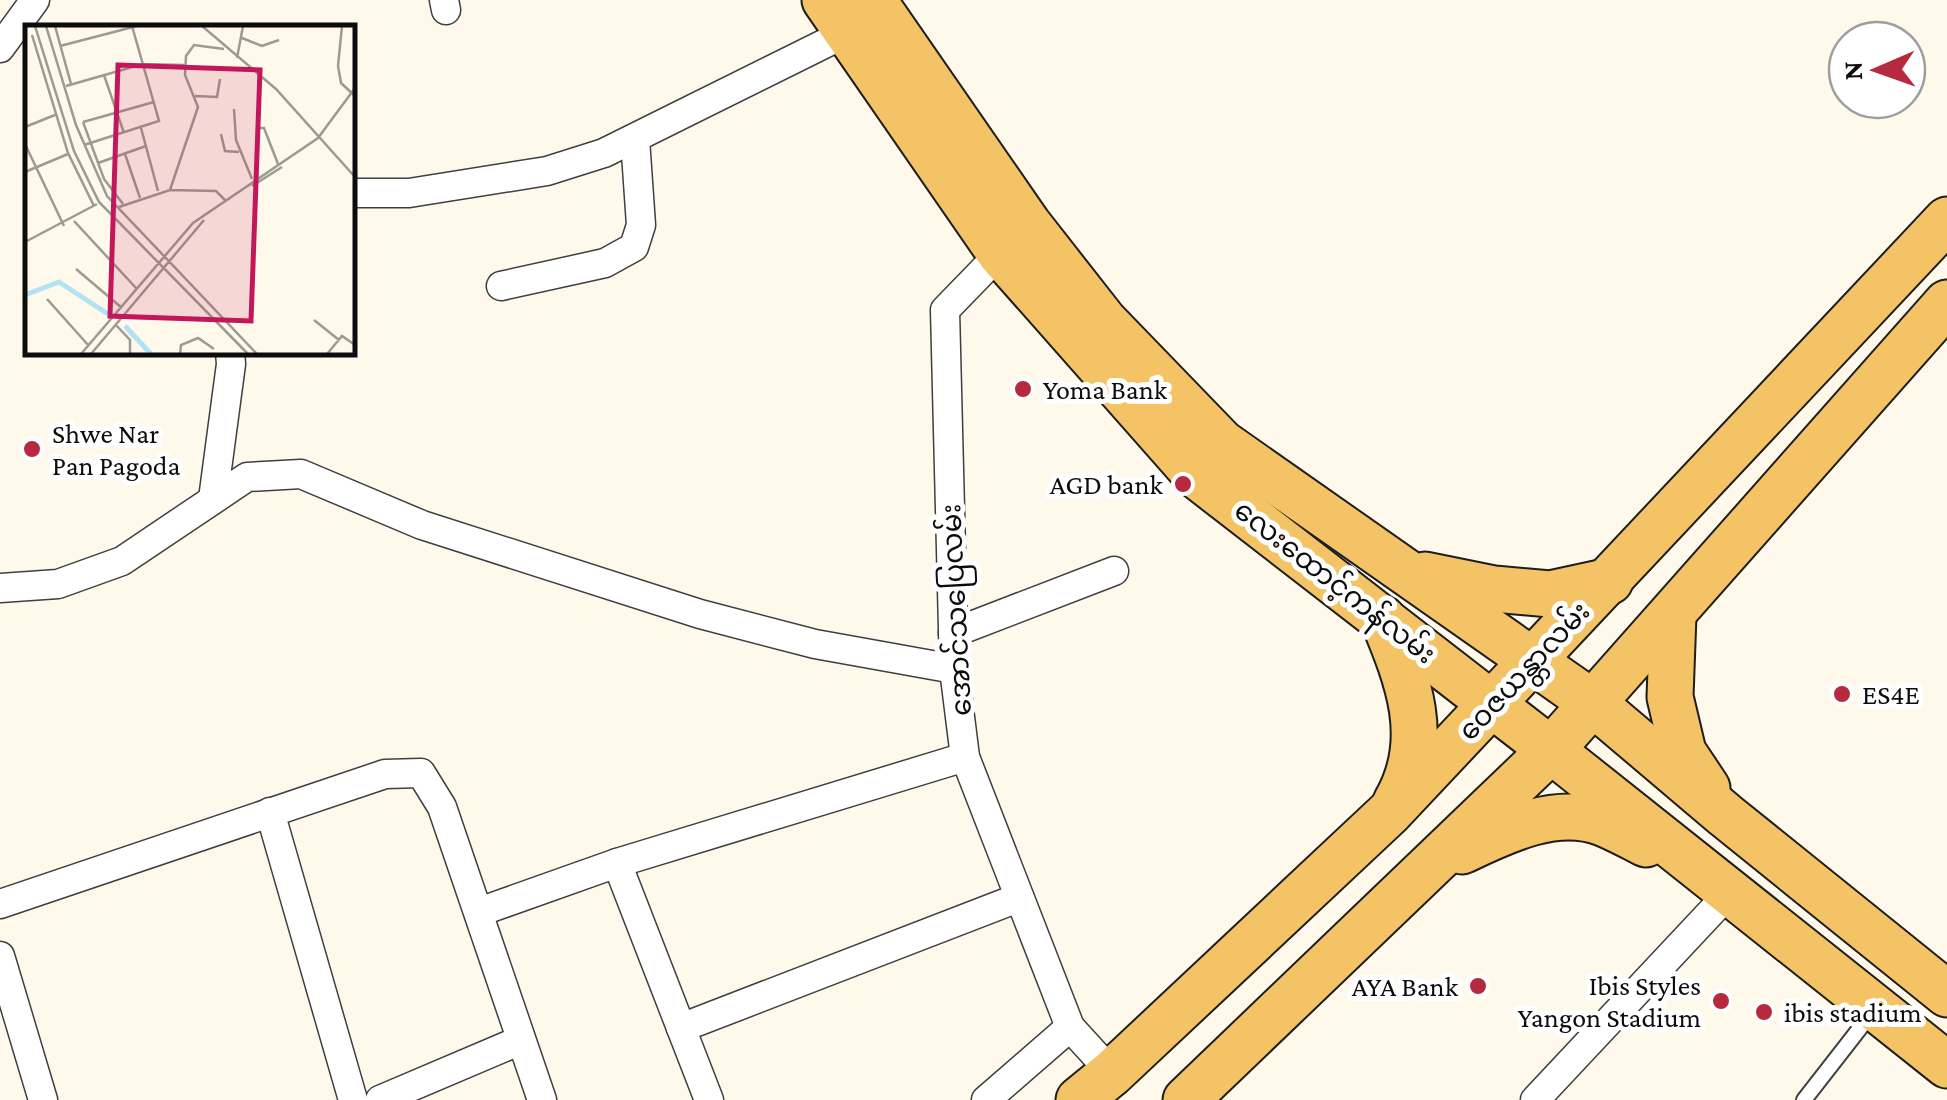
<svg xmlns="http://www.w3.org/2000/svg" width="1947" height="1100" viewBox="0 0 1947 1100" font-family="'Crimson Pro','Noto Sans Myanmar',serif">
  <rect width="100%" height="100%" fill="#fef9eb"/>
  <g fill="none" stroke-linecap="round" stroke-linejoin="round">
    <g stroke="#3f3f3f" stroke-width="18">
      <polyline id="service" points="1804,1100 1871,1014"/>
    </g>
    <g stroke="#3f3f3f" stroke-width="31">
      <g id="minor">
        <polyline points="444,0 446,10"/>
        <polyline points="0,48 35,0"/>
        <polyline points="352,193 409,193 547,171 604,153 846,33"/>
        <polyline points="1010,243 945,310 954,669 965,757 1070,1027 1112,1073"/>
        <polyline points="501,286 605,263 634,247 641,225 635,139"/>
        <polyline points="213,499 231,364 230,352"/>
        <polyline points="0,588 58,584 122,561 247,477 301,474 422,525 700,614 815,644 954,669"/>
        <polyline points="953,633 1114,571"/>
        <polyline points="270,812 353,1100"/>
        <polyline points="617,863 709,1100"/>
        <polyline points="0,904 385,774 421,773 442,807 542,1100"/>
        <polyline points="479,912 617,863 965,757"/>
        <polyline points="0,956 43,1100"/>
        <polyline points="681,1028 1018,898"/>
        <polyline points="380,1100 521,1040"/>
        <polyline points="986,1100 1070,1027"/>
        <polyline points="1535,1100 1730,892"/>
      </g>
    </g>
    <g stroke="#1d1d1d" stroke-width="49">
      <g id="primary">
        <polyline points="825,0 1000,253 1197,476 1551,750 1947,1065"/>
        <polyline points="873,0 1028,224 1104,321 1222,443 1594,704 1725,815 1947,994"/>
        <polyline points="1425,575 1494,589 1550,594 1610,581"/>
        <polyline points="1673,615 1670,697 1683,752 1707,788"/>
        <path d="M1383 619C1408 679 1432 740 1396 802"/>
        <path d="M1462 851C1504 831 1556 805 1603 823 1618 829 1632 837 1646 844"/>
        <polyline points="1079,1100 1112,1073 1389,813 1947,220"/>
        <polyline points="1186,1100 1551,750 1947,303"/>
      </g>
    </g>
    <use href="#service" stroke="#fff" stroke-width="14"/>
    <use href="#minor" stroke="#fff" stroke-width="28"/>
    <use href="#primary" stroke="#f4c365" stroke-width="45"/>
  </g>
  <g fill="#b7293e" stroke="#fff" stroke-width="4">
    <circle cx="1023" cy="389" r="10"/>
    <circle cx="32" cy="449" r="10"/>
    <circle cx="1183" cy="484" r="10"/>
    <circle cx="1842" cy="694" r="10"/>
    <circle cx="1478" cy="986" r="10"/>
    <circle cx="1721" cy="1001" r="10"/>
    <circle cx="1764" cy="1012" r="10"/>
  </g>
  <g text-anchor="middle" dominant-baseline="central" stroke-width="10" stroke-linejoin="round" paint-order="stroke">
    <g font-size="28" fill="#0c0c0c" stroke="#fff" text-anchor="start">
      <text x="1043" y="389">Yoma Bank</text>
      <text x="52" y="433">Shwe Nar<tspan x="52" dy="32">Pan Pagoda</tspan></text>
      <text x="1163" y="484" text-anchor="end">AGD bank</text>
      <text x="1862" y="694">ES4E</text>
      <text x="1701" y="985" text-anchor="end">Ibis Styles<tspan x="1701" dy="32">Yangon Stadium</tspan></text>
      <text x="1458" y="986" text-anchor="end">AYA Bank</text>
      <text x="1784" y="1012">ibis stadium</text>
    </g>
    <g font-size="28" fill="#0c0c0c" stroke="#fff">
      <text transform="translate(1335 582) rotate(38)">လေးထောင့်ကန်လမ်း</text>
      <text transform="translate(956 610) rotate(-93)">အောင်သပြေလမ်း</text>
      <text transform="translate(1524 671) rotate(-47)">ဝေဇယန္တာလမ်း</text>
    </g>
  </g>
  <g transform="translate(25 25)">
    <rect width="330" height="330" fill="#fef9eb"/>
    <path fill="none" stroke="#b2e2f4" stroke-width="5" d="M0 270 34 257 83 289M100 301 126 329"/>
    <path fill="none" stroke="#9d9a92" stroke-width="2.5" d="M10 1 49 126 74 177 223 329M21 1 51 100 82 171 232 329M30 1 46 59M177 1 251 64 330 152M317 1 313 41 316 58 330 71M7 10 43 128 69 181M217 13 237 21 254 15M35 21 112 1M212 33 218 1M79 50 99 108M41 61 118 39 159 40M170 71 192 72 195 54M209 84 211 115 227 154M58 97 79 154 98 179M58 97 129 77M0 102 30 90M116 103 133 166M232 103H239L253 139M196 109 200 126 214 127M0 119 39 201M59 120 134 96 107 1M100 129 115 173M73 138 121 121M0 147 43 129M227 161 257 142M145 165 173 82 160 50 161 31 169 20 199 24M94 182 145 165 191 166 201 176M49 196 111 263M0 217 72 179M51 244 97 283M22 274 64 321M289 295 314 315M91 300 105 315V329M56 329 168 198 293 113 330 63M66 329 179 195M155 329 156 320 173 313 189 324M302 329 317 311 330 320"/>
    <path fill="#c2185b" fill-opacity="0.15" stroke="#c2185b" stroke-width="5" d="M93 40 235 45 226 296 85 291Z"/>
    <rect width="330" height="330" fill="none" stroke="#0c0c0c" stroke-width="5"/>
  </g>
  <g transform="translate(1877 70) rotate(268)"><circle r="48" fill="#ffffff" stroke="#9e9e9e" stroke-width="2.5"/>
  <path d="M0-8L18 38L0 25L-18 38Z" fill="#b7293e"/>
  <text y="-15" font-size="28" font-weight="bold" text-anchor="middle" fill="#0c0c0c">N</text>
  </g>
</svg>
